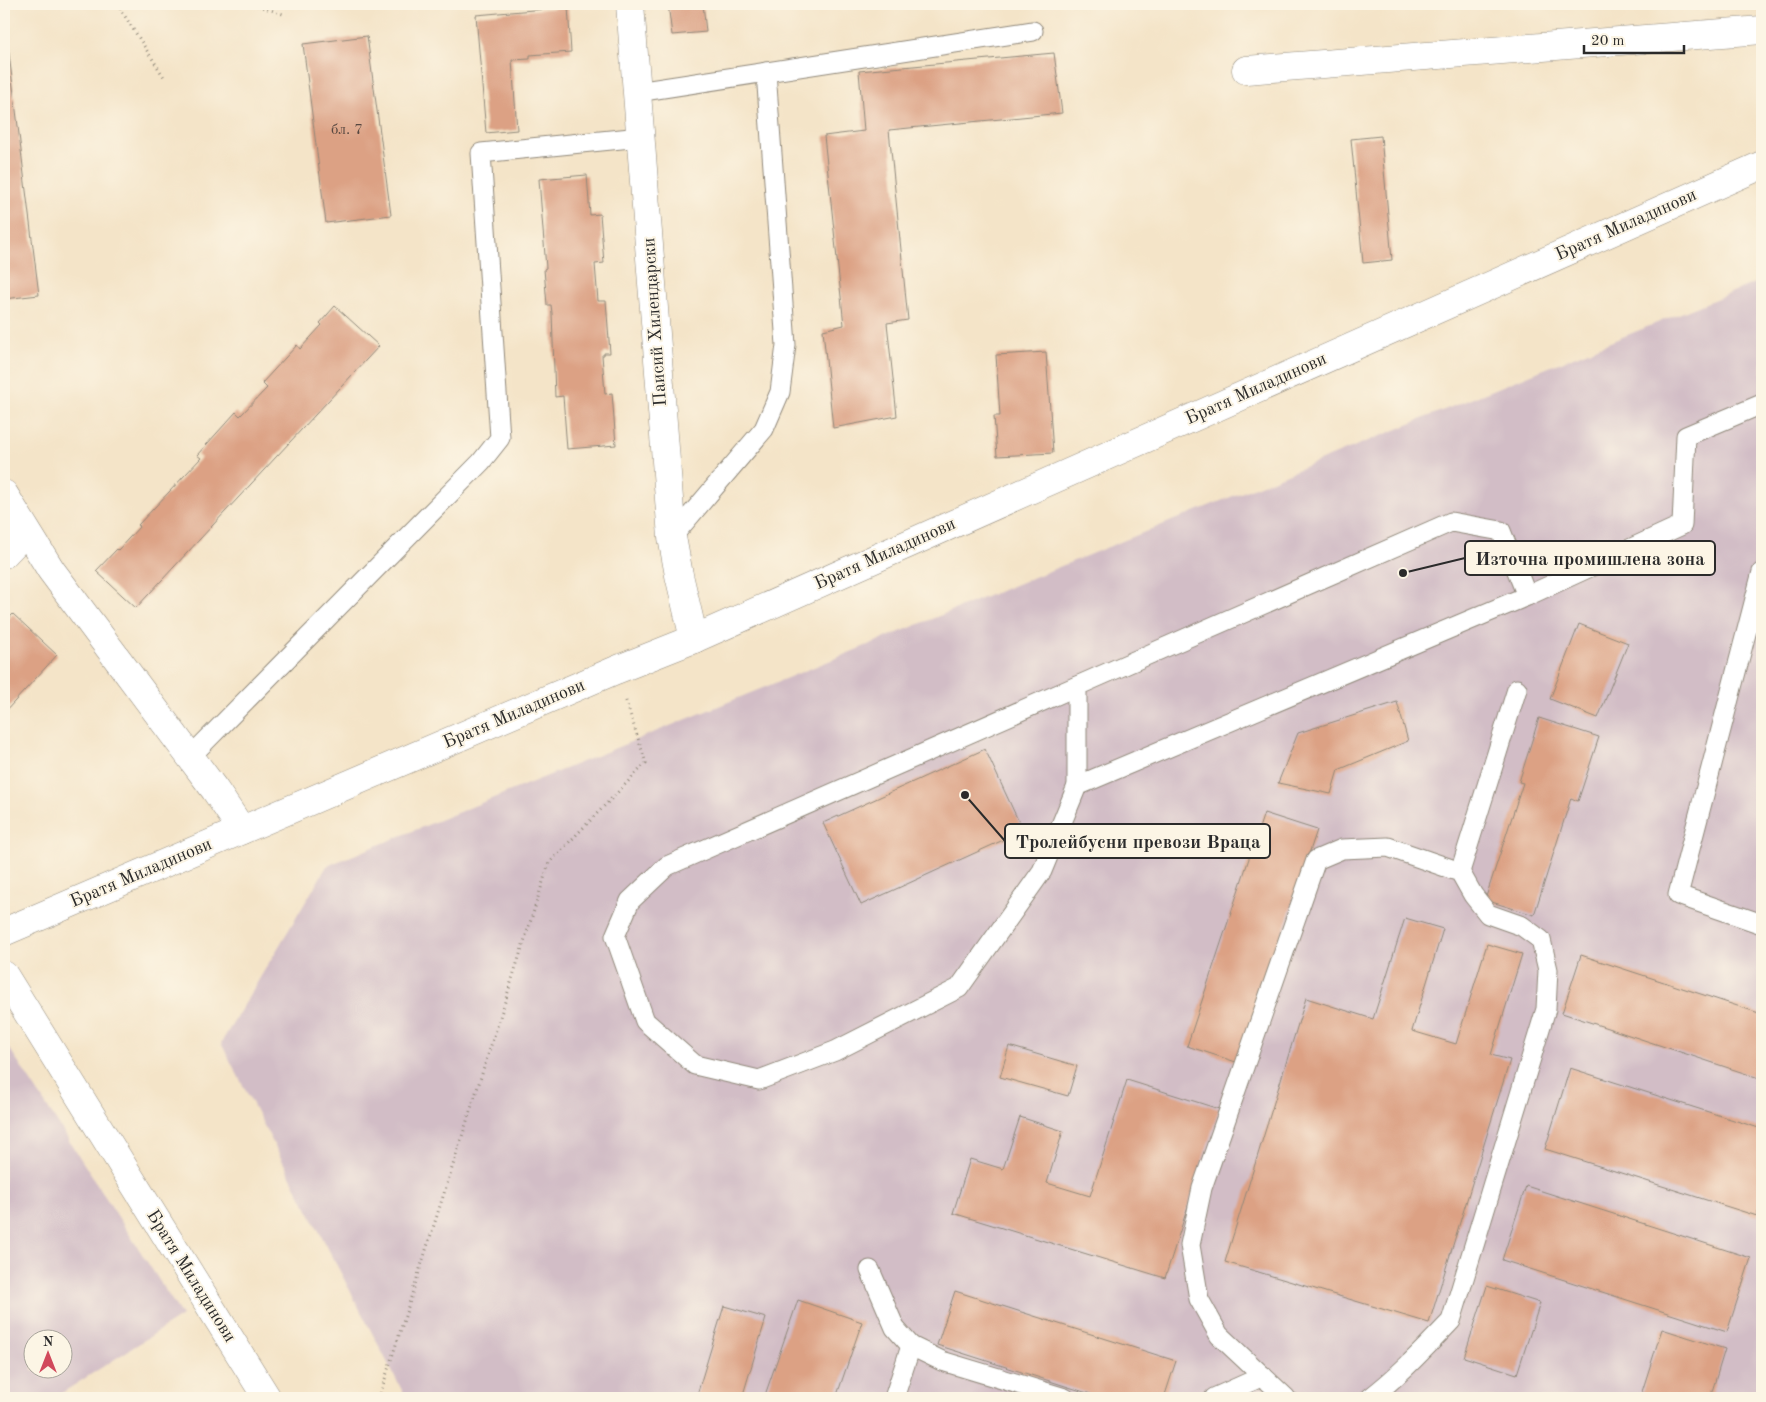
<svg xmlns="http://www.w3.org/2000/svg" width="1766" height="1402" viewBox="0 0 1766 1402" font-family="'Old Standard TT',serif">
  <rect width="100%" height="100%" fill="#fcf5e5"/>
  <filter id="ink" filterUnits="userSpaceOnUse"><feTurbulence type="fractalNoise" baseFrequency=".02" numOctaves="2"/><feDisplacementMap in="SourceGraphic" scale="10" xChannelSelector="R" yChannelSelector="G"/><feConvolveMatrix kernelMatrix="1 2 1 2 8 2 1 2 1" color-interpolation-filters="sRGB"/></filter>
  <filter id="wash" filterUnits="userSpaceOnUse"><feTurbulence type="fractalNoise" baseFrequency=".0096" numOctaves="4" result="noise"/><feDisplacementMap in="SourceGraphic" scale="20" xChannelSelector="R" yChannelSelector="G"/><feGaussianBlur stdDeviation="1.12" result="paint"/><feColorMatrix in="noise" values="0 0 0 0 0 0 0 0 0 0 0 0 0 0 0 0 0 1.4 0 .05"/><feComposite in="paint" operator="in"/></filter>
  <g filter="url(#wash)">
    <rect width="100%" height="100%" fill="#f4e4c8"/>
    <g fill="#d2bdc6" fill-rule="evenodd">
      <polygon points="1762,280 1762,1398 406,1398 221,1043 327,866"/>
      <path d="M4 1040 182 1316 54 1398H4ZM32 1340H62V1370H32Z"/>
    </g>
    <g id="blocks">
      <g fill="#dca184">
        <polygon points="668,4 703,4 706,32 672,35"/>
        <polygon points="568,7 571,52 530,55 530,59 512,60 517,130 486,133 476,15"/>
        <polygon points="5,22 39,295 4,299 4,23"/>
        <polygon points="367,36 391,215 326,223 303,44"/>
        <polygon points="1054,53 1062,113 889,130 908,320 887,323 897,416 833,428 823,330 844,325 824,136 864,131 859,71"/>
        <polygon points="1381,136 1392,260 1363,263 1351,139"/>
        <polygon points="587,175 590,215 600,214 604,263 595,264 598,301 606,301 610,353 604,353 604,355 602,355 605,394 612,393 616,445 567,449 563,396 555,397 552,313 551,305 547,305 544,269 546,268 539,179"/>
        <polygon points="335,306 379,346 136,608 96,571 117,549 118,550 140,526 138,525 201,458 197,455 236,412 240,416 267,388 262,383 297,345 300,349 322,325 320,323"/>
        <polygon points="1046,352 1053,453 997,456 994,416 1000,416 996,355"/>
        <polygon points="13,614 57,655 4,713 4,623"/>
        <polygon points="1579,624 1628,643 1598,718 1550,699"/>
        <polygon points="1397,702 1408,741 1338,770 1331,794 1278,783 1298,733"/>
        <polygon points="1539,718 1599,737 1578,801 1571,798 1534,915 1485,900 1523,783 1519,782"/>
        <polygon points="985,749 1023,831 861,905 823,823"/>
        <polygon points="1264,813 1317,830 1239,1063 1187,1046"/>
        <polygon points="1405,918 1443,929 1412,1031 1456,1044 1487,944 1522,954 1491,1055 1510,1060 1429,1323 1225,1262 1306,998 1373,1019"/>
        <polygon points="1581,955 1762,1014 1762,1079 1562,1013"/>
        <polygon points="1009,1046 1077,1066 1068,1096 1000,1077"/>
        <polygon points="1570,1068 1762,1129 1762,1199 1757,1216 1545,1149"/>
        <polygon points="1127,1080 1219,1109 1165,1278 953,1213 970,1159 1003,1169 1020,1117 1063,1131 1047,1183 1090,1196"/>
        <polygon points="1526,1186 1751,1258 1727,1332 1502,1260"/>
        <polygon points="1487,1286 1540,1303 1517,1374 1464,1357"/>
        <polygon points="955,1291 1176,1361 1164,1398 1103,1398 937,1345"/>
        <polygon points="798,1300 862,1322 836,1398 764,1398"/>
        <polygon points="724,1306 766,1318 742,1398 696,1398"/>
        <polygon points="1662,1329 1725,1349 1710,1398 1640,1398"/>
      </g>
    </g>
  </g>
  <g filter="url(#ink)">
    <use href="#blocks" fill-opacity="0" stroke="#90887a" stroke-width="1"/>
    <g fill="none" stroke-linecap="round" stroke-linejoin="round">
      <g stroke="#90887a" stroke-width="21">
        <g id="service">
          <polyline points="637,92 1033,31"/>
          <polyline points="672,537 764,429 780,392 786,345 766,72"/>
          <polyline points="1762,572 1678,895 1762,924"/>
          <polyline points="1077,686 667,866 630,901 615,936 645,1021 695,1065 759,1080 835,1051 959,988 1042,871 1077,786 1527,596 1682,525 1686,436 1762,404"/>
          <polyline points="190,757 481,462 500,438 481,153 641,137"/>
          <polyline points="1077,786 1077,686 1451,522 1501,531 1527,596"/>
          <polyline points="1460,872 1517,689"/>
          <polyline points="870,1270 895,1328 911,1346 942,1361 1065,1398"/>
          <polyline points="894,1398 911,1346"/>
          <polyline points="1214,1398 1263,1376"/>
          <path d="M1286 1398 1219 1335 1199 1299 1190 1245 1202 1188 1316 860 1342 849 1388 847 1460 872 1473 895 1488 914 1522 926 1541 940 1548 970 1546 1009 1451 1321C1425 1348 1400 1375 1370 1398"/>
        </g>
      </g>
      <g stroke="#90887a" stroke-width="29">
        <g id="minor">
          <polyline points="630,4 672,537 679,575 694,639"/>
          <polyline points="1246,70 1762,30"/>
          <polyline points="4,494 51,570 215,790 242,830"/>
          <polyline points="4,554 26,531"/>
          <polyline points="4,932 616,670 694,639 1762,165"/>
          <polyline points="4,975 267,1398"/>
        </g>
      </g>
      <g stroke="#90887a" stroke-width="3" stroke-dasharray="1 4" stroke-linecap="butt">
        <polyline points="117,4 164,77"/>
        <polyline points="253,4 283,14"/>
        <polyline points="379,1398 549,863 646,763 625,698"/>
      </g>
      <use href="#service" stroke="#fff" stroke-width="19"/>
      <use href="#minor" stroke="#fff" stroke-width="28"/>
    </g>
  </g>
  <g text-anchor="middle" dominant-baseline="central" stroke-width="4" stroke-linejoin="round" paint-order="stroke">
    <g font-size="15" fill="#574841">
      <text x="347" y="130">бл. 7</text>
    </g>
    <g font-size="18" fill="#2b2b2b" stroke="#fcf5e5">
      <text transform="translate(1626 225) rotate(-24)">Братя Миладинови</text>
      <text transform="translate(655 322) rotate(-94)">Паисий Хилендарски</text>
      <text transform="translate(1256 389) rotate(-24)">Братя Миладинови</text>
      <text transform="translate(885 554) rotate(-24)">Братя Миладинови</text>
      <text transform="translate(514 714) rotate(-23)">Братя Миладинови</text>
      <text transform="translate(141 873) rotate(-23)">Братя Миладинови</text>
      <text transform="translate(191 1276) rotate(58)">Братя Миладинови</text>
    </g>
  </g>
  <path fill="none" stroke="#2b2b2b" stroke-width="2" d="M1403 573L1465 558M965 795L1005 841"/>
  <g fill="#2b2b2b" stroke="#fcf5e5" stroke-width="2">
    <circle cx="1403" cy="573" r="5"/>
    <circle cx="965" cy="795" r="5"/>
  </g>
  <g fill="#fcf5e5" stroke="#2b2b2b" stroke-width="2">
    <rect x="1465" y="541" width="250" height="34" rx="5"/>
    <rect x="1005" y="824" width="265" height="34" rx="5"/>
  </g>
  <g font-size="19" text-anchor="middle" font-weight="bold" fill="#2b2b2b">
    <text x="1590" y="565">Източна промишлена зона</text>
    <text x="1138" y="848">Тролейбусни превози Враца</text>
  </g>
  <rect width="1766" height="1402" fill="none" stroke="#fcf5e5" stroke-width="20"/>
  <g transform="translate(48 1354)"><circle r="24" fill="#fcf5e5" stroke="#a8a49b"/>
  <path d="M0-4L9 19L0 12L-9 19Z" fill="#d1495b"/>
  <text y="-8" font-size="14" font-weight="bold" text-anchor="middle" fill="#2b2b2b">N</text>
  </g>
  <path d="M1584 45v8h100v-8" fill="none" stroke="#2b2b2b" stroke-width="2.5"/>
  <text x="1591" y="45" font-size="15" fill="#2b2b2b" stroke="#fcf5e5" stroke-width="4" paint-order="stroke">20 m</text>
</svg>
